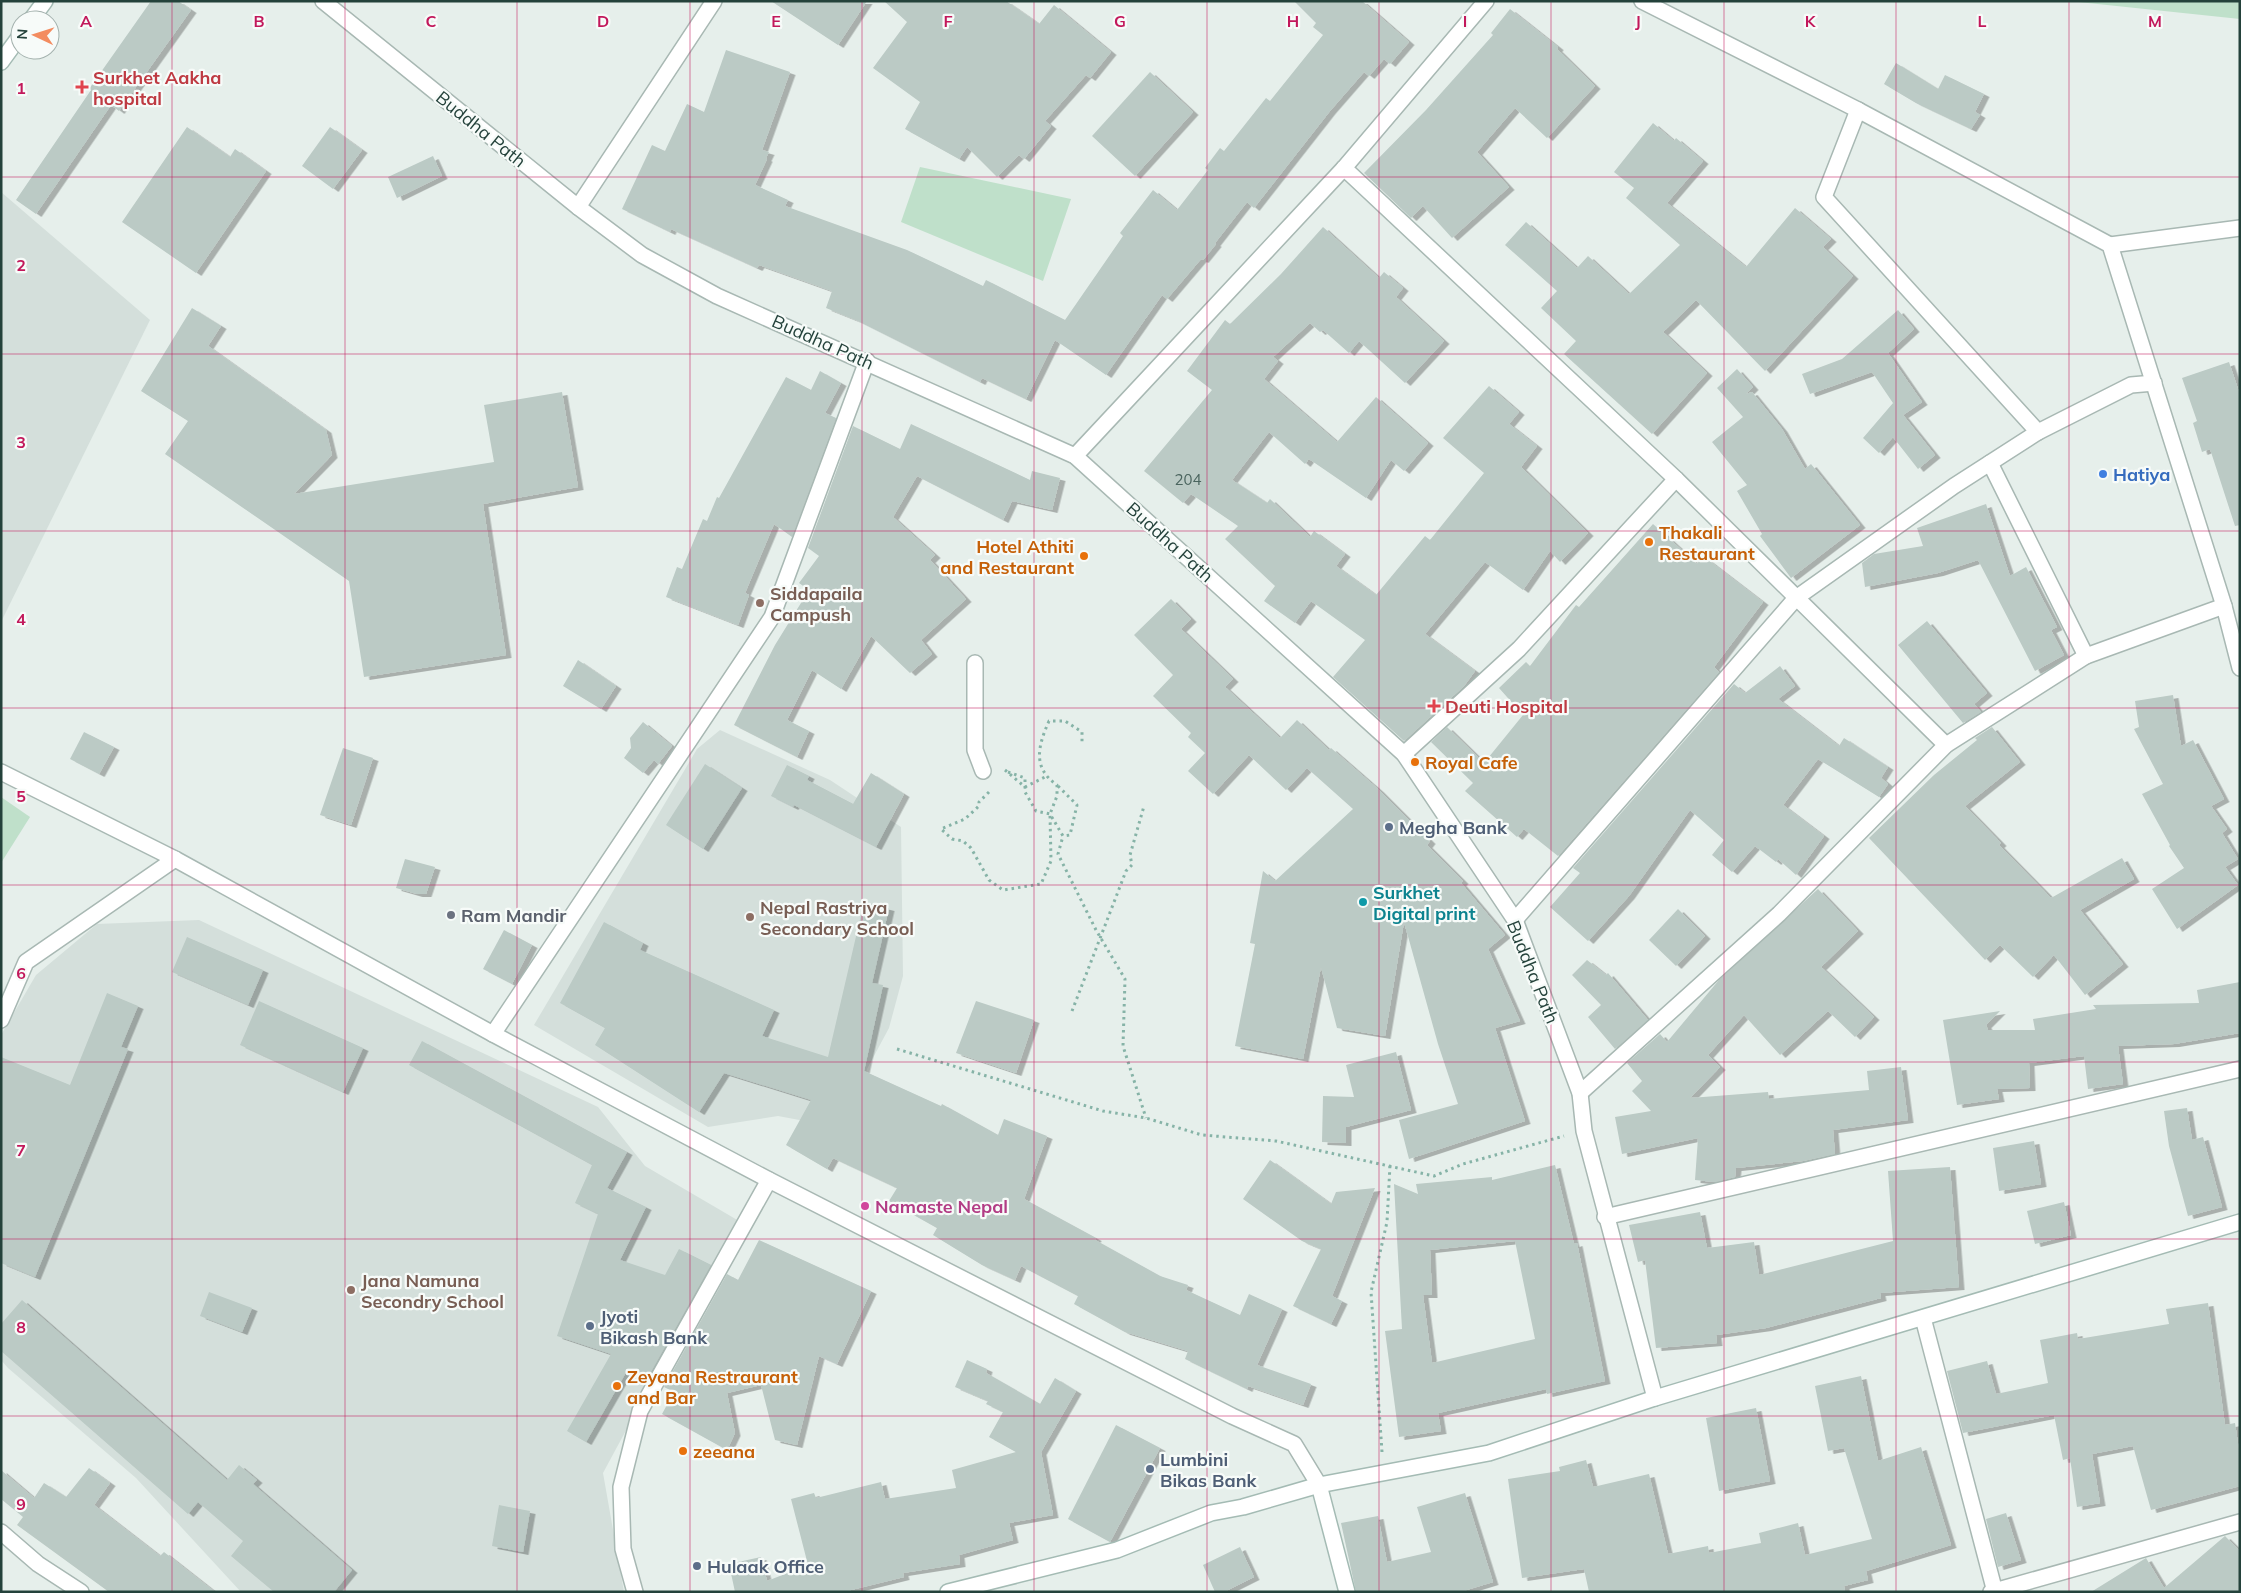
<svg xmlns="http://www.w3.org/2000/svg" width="2241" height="1593" viewBox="0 0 2241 1593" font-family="Mulish,sans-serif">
  <defs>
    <filter id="shadow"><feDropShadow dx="5.5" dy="3" stdDeviation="0" flood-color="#0004"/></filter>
  </defs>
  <rect width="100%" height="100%" fill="#e6efeb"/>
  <g fill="#d4dfdb">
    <polygon points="1,192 150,320 1,622"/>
    <polygon points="720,730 830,780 901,827 903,976 889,1028 867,1069 853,1130 778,1116 708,1127 534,1025 697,749"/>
    <polygon points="199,920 598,1107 645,1166 739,1221 603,1473 624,1592 241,1592 136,1478 8,1368 1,1360 1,1035 36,975 97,924"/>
  </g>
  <g fill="#bfe0ca">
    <polygon points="2069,1 2240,1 2240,19"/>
    <polygon points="920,167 1071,199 1043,281 901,222"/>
    <polygon points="1,797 30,817 1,863"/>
  </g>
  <g fill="#bbcac5" fill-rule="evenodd" filter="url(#shadow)">
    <polygon points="151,1 178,1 191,10 119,111 111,105 36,214 16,200 91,90 89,89"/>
    <polygon points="771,1 867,1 838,45"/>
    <polygon points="884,1 1006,1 1039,24 1054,5 1111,52 1090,78 1086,75 1045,121 1051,126 1024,159 1019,155 997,177 967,147 959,159 905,129 920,102 873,68 907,22"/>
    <polygon points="1294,1 1362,1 1409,42 1390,64 1384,59 1369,76 1364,72 1330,111 1254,208 1247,202 1215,243 1216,244 1203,260 1201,259 1167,299 1162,295 1106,375 1055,340 1026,399 982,378 980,382 856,320 826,308 832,291 759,265 757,268 671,229 670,232 622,209 652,145 665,151 687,104 704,112 726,50 790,72 762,150 769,152 766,158 767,159 755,185 788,200 785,206 907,250 983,286 986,280 1065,320 1123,236 1120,233 1153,190 1177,210 1208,170 1205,168 1220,148 1224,151 1266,98 1270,101 1323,35 1313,27 1316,23"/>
    <polygon points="1510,9 1558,47 1557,49 1595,86 1547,138 1515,108 1477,152 1509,187 1452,238 1423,206 1411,218 1364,173 1426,110 1493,35 1491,33"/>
    <polygon points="1896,63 1938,89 1945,75 1984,94 1975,112 1980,115 1971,129 1916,103 1884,84"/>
    <polygon points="1150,72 1193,112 1135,176 1092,136"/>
    <polygon points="1653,123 1674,141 1676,138 1703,161 1667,203 1746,267 1795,208 1831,239 1823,247 1853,276 1765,371 1696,300 1663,332 1707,373 1652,434 1564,354 1576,341 1541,308 1557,291 1505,245 1526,222 1577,268 1588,256 1629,294 1680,245 1626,198 1634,188 1614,172"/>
    <polygon points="187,127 230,157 235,149 266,171 196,273 122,222"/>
    <polygon points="330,127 362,150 333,189 302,166"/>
    <polygon points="433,156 442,176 397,198 388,177"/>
    <polygon points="1323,227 1379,278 1384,272 1403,288 1396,297 1444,341 1405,383 1359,341 1349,353 1323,330 1320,332 1310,323 1273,357 1278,361 1264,379 1337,442 1376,397 1428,443 1404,471 1391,460 1366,498 1309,459 1305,464 1269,432 1232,480 1267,503 1270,499 1310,537 1314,531 1345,554 1336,566 1376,595 1425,536 1430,540 1484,473 1443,438 1489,386 1519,412 1509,424 1537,446 1521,467 1588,533 1560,562 1550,551 1523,590 1485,562 1425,634 1475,671 1464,686 1404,741 1333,677 1365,640 1311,601 1295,623 1264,601 1275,586 1225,539 1238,526 1191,494 1183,503 1144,471 1212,390 1187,371 1225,320 1230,324 1281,274"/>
    <polygon points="192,308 221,326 208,346 326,430 332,455 294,494 494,462 484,405 562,392 578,487 483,504 506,655 364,677 349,581 165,454 188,421 141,391"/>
    <polygon points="1898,310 1914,329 1888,353 1922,402 1903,415 1935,455 1918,469 1893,437 1879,453 1863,438 1893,403 1895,406 1872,372 1810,394 1802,374 1842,359"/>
    <polygon points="2229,362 2240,395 2240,525 2235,526 2210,449 2202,452 2193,423 2197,421 2182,378"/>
    <polygon points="1737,369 1753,387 1746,394 1752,392 1782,429 1805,469 1811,464 1860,525 1791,578 1760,536 1762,534 1737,491 1747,485 1712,442 1743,417 1717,388"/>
    <polygon points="820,371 841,383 825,413 836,418 792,537 774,524 745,593 749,595 738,625 666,597 677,567 682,569 703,519 707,521 717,497 719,498 786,377 811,390"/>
    <polygon points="911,424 1030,480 1032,471 1060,478 1052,510 1012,501 1003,520 917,476 893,517 935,555 930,560 966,599 921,640 932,654 910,673 871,636 841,689 812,670 787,720 809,731 797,757 734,725 775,645 809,590 799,583 819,556 808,548 853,426 900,449"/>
    <polygon points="1986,504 2010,576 2026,567 2057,627 2051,630 2064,655 2035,671 1978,560 1938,573 1865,587 1862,563 1874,554 1923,546 1917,528"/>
    <polygon points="1653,524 1697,564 1703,556 1763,602 1714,667 1719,672 1558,856 1524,829 1517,837 1465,791 1473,783 1431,742 1447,727 1484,763 1523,715 1499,688 1526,662 1530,666 1576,605 1579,607"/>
    <polygon points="1171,599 1191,619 1181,629 1233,679 1225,687 1280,738 1297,720 1329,750 1331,748 1378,789 1430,841 1427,845 1463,881 1461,883 1505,935 1488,949 1520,1021 1495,1028 1525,1121 1409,1159 1399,1120 1458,1104 1438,1044 1404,922 1385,1036 1337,1028 1321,967 1303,1059 1235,1046 1255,944 1250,943 1263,871 1275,881 1353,809 1307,768 1286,790 1249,755 1213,794 1188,771 1205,753 1188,737 1191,733 1153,696 1173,675 1134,635"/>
    <polygon points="1927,621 1987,693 1974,704 1981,712 1963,723 1898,645"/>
    <polygon points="578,660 616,686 601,709 563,686"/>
    <polygon points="1780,666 1795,686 1778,699 1839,746 1844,738 1888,767 1881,778 1888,784 1879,797 1818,759 1783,805 1824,836 1796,875 1778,859 1776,862 1755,846 1732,872 1712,855 1724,840 1690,810 1629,896 1588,941 1550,907 1580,873 1573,868 1734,684 1745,693"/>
    <polygon points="2173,695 2181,746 2193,740 2224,799 2211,806 2227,829 2222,833 2238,859 2225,867 2238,885 2177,929 2152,889 2184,868 2169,846 2170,845 2142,794 2163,784 2134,729 2139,727 2135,701"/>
    <polygon points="643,722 672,746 658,764 654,760 643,773 624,758 631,748 630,738"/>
    <polygon points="1992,727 2020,762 1965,806 2001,843 1999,845 2051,898 2122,858 2134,879 2080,910 2123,964 2085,995 2054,955 2033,977 2000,945 1985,960 1869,838 1934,775 1977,740 1975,738"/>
    <polygon points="84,732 114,747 99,774 70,759"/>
    <polygon points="343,748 373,758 351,825 320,815"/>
    <polygon points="705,764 742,788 703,849 666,825"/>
    <polygon points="787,765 809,776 807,780 853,804 871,773 904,794 876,847 794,805 793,807 771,796"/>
    <polygon points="405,859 435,867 426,894 417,894 396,888"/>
    <polygon points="1818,889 1858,931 1821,967 1874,1017 1855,1037 1828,1011 1780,1055 1744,1015 1708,1055 1720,1067 1690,1098 1768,1092 1769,1099 1869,1090 1867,1071 1901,1067 1908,1120 1833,1130 1835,1154 1803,1161 1736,1168 1735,1177 1715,1182 1695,1180 1698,1138 1622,1154 1615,1117 1651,1111 1632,1091 1642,1081 1627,1063 1660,1034 1667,1042 1719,980"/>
    <polygon points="864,902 889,908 872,983 883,985 864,1071 941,1106 942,1104 998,1135 1004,1119 1047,1136 1024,1199 1096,1238 1095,1240 1160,1276 1188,1285 1186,1290 1240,1315 1249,1294 1282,1309 1257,1365 1311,1384 1303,1405 1248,1386 1247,1389 1185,1359 1188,1351 1125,1332 1074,1304 1078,1296 1021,1266 1015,1280 982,1265 933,1235 937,1228 889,1201 897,1188 833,1158 827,1169 786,1145 811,1100 724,1073 699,1112 595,1045 605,1028 560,1003 604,922 643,943 640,950 774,1010 762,1036 828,1057"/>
    <polygon points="1678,909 1705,936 1676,966 1649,940"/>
    <polygon points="504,930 532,945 512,984 483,969"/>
    <polygon points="187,937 263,970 248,1005 172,972"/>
    <polygon points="1587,960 1606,975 1608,973 1648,1020 1615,1049 1588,1017 1601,1005 1572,975"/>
    <polygon points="2240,982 2240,1033 2174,1044 2118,1046 2123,1084 2088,1089 2084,1056 2029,1063 2030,1088 1997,1089 1999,1099 1957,1105 1943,1020 2000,1011 1986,1025 1988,1030 2035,1030 2033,1019 2096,1009 2093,1005 2199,1003 2197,990"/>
    <polygon points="107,993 138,1006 121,1047 128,1049 35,1277 1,1263 1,1057 70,1085"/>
    <polygon points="259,1001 363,1048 343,1092 240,1045"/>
    <polygon points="976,1001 1034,1020 1016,1073 956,1053"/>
    <polygon points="422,1041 627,1152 607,1188 646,1207 620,1260 665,1275 679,1249 711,1265 647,1379 628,1369 586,1442 567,1431 611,1354 557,1336 598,1214 575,1203 592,1165 409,1065"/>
    <polygon points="1396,1052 1411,1110 1346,1127 1346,1143 1322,1142 1323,1096 1354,1097 1346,1065"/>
    <polygon points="2187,1108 2192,1140 2203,1137 2222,1207 2188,1216 2169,1146 2164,1111"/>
    <polygon points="2034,1141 2041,1184 1999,1191 1993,1148"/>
    <polygon points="1270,1160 1331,1204 1336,1192 1375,1188 1332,1296 1342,1301 1331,1324 1293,1306 1321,1249 1302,1241 1243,1199"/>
    <path d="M1555 1165 1574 1244 1577 1243 1605 1381 1547 1394 1546 1389 1438 1413 1441 1431 1399 1437 1385 1331 1402 1329 1394 1184 1418 1194 1416 1184 1492 1177V1180ZM1515 1241 1535 1339 1432 1363 1423 1295H1432L1430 1250Z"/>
    <polygon points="1950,1167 1959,1287 1880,1293 1881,1298 1766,1328 1716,1335 1717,1343 1656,1348 1645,1260 1638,1262 1629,1225 1700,1212 1707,1248 1754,1242 1759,1275 1893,1241 1888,1171"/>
    <polygon points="2064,1202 2071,1235 2035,1244 2027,1211"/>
    <polygon points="759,1240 871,1291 837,1364 819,1356 797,1445 775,1440 761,1385 727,1393 735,1433 727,1450 662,1414 674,1392 664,1387 727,1274 738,1280"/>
    <polygon points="209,1292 252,1308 242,1332 200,1316"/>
    <polygon points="22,1300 227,1480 239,1465 257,1480 253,1484 352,1570 334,1592 274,1592 231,1556 243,1541 198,1502 188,1514 1,1351 1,1324"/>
    <polygon points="2208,1303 2225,1425 2235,1423 2240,1457 2240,1486 2151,1510 2133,1446 2092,1454 2100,1503 2077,1507 2070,1458 2063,1460 2054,1415 1963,1433 1947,1371 1987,1361 1996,1394 2048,1383 2040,1340 2077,1333 2078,1339 2169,1324 2166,1309"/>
    <polygon points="967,1360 987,1369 986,1373 1040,1404 1055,1378 1076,1391 1041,1452 1053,1515 1009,1523 1013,1540 959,1555 960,1564 903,1573 904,1577 843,1592 735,1592 729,1564 761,1557 767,1581 808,1565 791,1499 814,1493 816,1498 881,1482 885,1499 956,1488 952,1470 1016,1452 989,1437 1003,1412 986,1404 988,1401 955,1387"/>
    <polygon points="1861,1376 1878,1461 1921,1447 1951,1545 1866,1571 1868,1580 1844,1586 1845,1592 1589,1592 1584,1569 1522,1578 1508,1479 1560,1471 1559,1467 1586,1460 1593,1487 1649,1474 1668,1554 1708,1546 1709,1553 1761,1543 1759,1533 1798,1523 1805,1555 1872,1539 1844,1448 1828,1451 1815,1386"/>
    <polygon points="1756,1408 1770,1481 1719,1491 1706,1418"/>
    <polygon points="1116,1425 1160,1448 1110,1542 1068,1519"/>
    <polygon points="89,1468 110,1483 94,1505 160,1556 164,1552 215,1592 109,1592 17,1525 23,1517 1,1499 1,1470 34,1498 44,1483 66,1497"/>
    <polygon points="1465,1493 1493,1582 1460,1592 1356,1592 1341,1523 1378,1516 1387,1562 1431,1552 1417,1507"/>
    <polygon points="499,1505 530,1511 523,1552 492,1546"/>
    <polygon points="2006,1513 2021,1560 1998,1567 1986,1519"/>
    <polygon points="2225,1536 2240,1551 2240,1592 2091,1592 2146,1558 2164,1588"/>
    <polygon points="1240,1547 1254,1577 1224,1592 1215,1592 1203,1565"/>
  </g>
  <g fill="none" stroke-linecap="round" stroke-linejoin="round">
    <g stroke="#a8b8b3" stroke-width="18">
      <g id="minor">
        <polyline points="1858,110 1824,197 2038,432"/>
        <polyline points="1344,168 1676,479 1946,745"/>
        <polyline points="578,207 714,1"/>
        <polyline points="2110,245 2240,228"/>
        <polyline points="1990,463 2086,656"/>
        <polyline points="975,663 975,750 983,771"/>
        <polyline points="1404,754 1519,649 1676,479"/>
        <polyline points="1515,920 1796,598 1954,486 2038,432 2131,385 2154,383"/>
        <polyline points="1,1020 26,962 175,859"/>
        <polyline points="493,1034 772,617 867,361"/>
        <polyline points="1580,1093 1779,914 1946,745 2086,656 2224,606"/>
        <polyline points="1605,1217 2240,1069"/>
        <polyline points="1923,1318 1995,1592"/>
        <polyline points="1,1532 38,1564 81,1592"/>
        <polyline points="635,1592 623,1549 621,1487 640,1411 769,1180"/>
        <polyline points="1991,1592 2240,1522"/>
      </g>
    </g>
    <g stroke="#a8b8b3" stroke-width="18">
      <g id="tertiary">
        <polyline points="323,1 578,207 642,255 717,296 1075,456 1404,754 1515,920 1580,1093 1584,1131 1655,1398"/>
        <polyline points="1642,1 1858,110 2110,245 2224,606 2240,668"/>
        <polyline points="1075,456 1344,168 1486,1"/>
        <polyline points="1,772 175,859 493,1034 769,1180 1232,1416 1294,1444 1319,1485"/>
      </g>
    </g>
    <g stroke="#a4bbb4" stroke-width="18">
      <g id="secondary">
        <polyline points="31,20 45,1"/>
        <polyline points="1,62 20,36"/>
        <polyline points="1319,1485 1347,1592"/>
        <polyline points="948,1592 1117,1550 1211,1513 1243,1507 1319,1485 1489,1453 1655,1398 2240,1222"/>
      </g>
    </g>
    <g stroke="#86b3a7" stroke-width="3" stroke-dasharray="2.5 4" stroke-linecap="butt">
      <polyline points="1005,770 1025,787 1045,777"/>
      <polyline points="1008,772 1025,778 1025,792 1036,811 1050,814 1063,836 1058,854 1096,930 1125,979 1123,1046 1146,1118"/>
      <polyline points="1058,786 1077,805 1070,835 1063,836"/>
      <path d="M989 792 979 802V806L965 819 941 829 952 839 963 841 971 848 989 880 1003 890 1041 884 1051 861 1050 814 1057 796V785C1032 768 1038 746 1049 721H1065L1082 732V743"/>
      <polyline points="1072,1011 1126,871 1132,865 1130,855 1144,806"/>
      <polyline points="897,1049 1103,1111 1146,1118 1202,1135 1276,1141 1434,1176 1463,1164 1564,1136"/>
      <polyline points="1382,1452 1371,1292 1387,1222 1390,1165"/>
    </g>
    <use href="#minor" stroke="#fff" stroke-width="15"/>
    <use href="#tertiary" stroke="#fff" stroke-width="15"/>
    <use href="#secondary" stroke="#fff" stroke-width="15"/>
  </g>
  <path fill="none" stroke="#c2185b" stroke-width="1" stroke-opacity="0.55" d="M172 1V1592M345 1V1592M517 1V1592M690 1V1592M862 1V1592M1034 1V1592M1207 1V1592M1379 1V1592M1551 1V1592M1724 1V1592M1896 1V1592M2069 1V1592M1 177H2240M1 354H2240M1 531H2240M1 708H2240M1 885H2240M1 1062H2240M1 1239H2240M1 1416H2240"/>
  <g fill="#e0444e" stroke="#f7fbf9" stroke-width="2">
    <path d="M79.5 79.5h5v5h5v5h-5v5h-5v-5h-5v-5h5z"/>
    <path d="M1431.5 698.5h5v5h5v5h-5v5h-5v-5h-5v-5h5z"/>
  </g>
  <circle fill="#3f7fe0" stroke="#f7fbf9" stroke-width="2" cx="2103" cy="474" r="5"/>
  <g fill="#e8710a" stroke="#f7fbf9" stroke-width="2">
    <circle cx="1649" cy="542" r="5"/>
    <circle cx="1084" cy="556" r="5"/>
    <circle cx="1415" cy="762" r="5"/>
    <circle cx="617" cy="1386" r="5"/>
    <circle cx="683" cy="1451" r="5"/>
  </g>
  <g fill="#8d6e63" stroke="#f7fbf9" stroke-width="2">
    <circle cx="760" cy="603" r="5"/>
    <circle cx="750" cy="917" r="5"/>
    <circle cx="351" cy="1290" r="5"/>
  </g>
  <g fill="#5c6f8a" stroke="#f7fbf9" stroke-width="2">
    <circle cx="1389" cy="827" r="5"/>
    <circle cx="590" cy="1326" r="5"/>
    <circle cx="1150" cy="1469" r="5"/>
    <circle cx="697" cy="1566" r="5"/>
  </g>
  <circle fill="#0f9aa8" stroke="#f7fbf9" stroke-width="2" cx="1363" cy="902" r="5"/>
  <circle fill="#6b7280" stroke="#f7fbf9" stroke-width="2" cx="451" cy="915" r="5"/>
  <circle fill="#d1479c" stroke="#f7fbf9" stroke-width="2" cx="865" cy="1206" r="5"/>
  <g text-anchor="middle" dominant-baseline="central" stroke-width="4.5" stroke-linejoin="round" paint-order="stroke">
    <g font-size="15" fill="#4a645e">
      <text x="1188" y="479">204</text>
    </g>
    <g font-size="18" font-weight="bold" fill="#be3a42" stroke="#f7fbf9" text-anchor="start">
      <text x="93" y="77">Surkhet Aakha<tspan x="93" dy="21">hospital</tspan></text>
      <text x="1445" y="706">Deuti Hospital</text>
    </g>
    <g font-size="18" fill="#24423b" stroke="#f7fbf9">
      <text transform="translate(481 129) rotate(39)">Buddha Path</text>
      <text transform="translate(823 342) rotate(24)">Buddha Path</text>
      <text transform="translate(1170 542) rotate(42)">Buddha Path</text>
      <text transform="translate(1533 972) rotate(68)">Buddha Path</text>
    </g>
    <g font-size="18" font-weight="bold" fill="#366cbe" stroke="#f7fbf9" text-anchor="start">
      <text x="2113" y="474">Hatiya</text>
    </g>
    <g font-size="18" font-weight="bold" fill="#c56008" stroke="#f7fbf9" text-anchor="start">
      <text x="1659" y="532">Thakali<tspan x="1659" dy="21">Restaurant</tspan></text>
      <text x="1074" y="546" text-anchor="end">Hotel Athiti<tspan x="1074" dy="21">and Restaurant</tspan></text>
      <text x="1425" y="762">Royal Cafe</text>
      <text x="627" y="1376">Zeyana Restraurant<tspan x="627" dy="21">and Bar</tspan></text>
      <text x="693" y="1451">zeeana</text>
    </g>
    <g font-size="18" font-weight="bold" fill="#785e54" stroke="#f7fbf9" text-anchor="start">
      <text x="770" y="593">Siddapaila<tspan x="770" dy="21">Campush</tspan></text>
      <text x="760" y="907">Nepal Rastriya<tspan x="760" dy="21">Secondary School</tspan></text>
      <text x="361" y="1280">Jana Namuna<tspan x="361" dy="21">Secondry School</tspan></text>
    </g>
    <g font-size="18" font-weight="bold" fill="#4e5e75" stroke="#f7fbf9" text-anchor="start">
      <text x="1399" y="827">Megha Bank</text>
      <text x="600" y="1316">Jyoti<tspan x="600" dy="21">Bikash Bank</tspan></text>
      <text x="1160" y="1459">Lumbini<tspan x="1160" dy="21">Bikas Bank</tspan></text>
      <text x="707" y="1566">Hulaak Office</text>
    </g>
    <g font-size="18" font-weight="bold" fill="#0d838f" stroke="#f7fbf9" text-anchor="start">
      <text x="1373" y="892">Surkhet<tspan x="1373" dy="21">Digital print</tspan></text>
    </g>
    <g font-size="18" font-weight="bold" fill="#5b616d" stroke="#f7fbf9" text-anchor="start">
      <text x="461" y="915">Ram Mandir</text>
    </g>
    <g font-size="18" font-weight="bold" fill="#b23c85" stroke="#f7fbf9" text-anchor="start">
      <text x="875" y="1206">Namaste Nepal</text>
    </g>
  </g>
  <g font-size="16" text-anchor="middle" font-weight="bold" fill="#c2185b" stroke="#f7fbf9" stroke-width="4.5" stroke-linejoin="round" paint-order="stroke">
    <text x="86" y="27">A</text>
    <text x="259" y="27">B</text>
    <text x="431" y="27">C</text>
    <text x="603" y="27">D</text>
    <text x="776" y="27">E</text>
    <text x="948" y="27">F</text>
    <text x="1120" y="27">G</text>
    <text x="1293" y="27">H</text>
    <text x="1465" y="27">I</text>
    <text x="1638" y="27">J</text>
    <text x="1810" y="27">K</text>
    <text x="1982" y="27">L</text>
    <text x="2155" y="27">M</text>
    <text x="21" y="94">1</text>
    <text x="21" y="271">2</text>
    <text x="21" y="448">3</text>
    <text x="21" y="625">4</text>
    <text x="21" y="802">5</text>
    <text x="21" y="979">6</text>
    <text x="21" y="1156">7</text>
    <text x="21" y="1333">8</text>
    <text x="21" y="1510">9</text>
  </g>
  <rect width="2241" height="1593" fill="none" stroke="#24423b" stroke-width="5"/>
  <g transform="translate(35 35) rotate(274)"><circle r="24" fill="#f7fbf9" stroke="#a3b1ad"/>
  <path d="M0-4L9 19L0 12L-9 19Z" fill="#f38c60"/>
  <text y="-8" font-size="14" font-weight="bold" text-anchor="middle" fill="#24423b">N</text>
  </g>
</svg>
